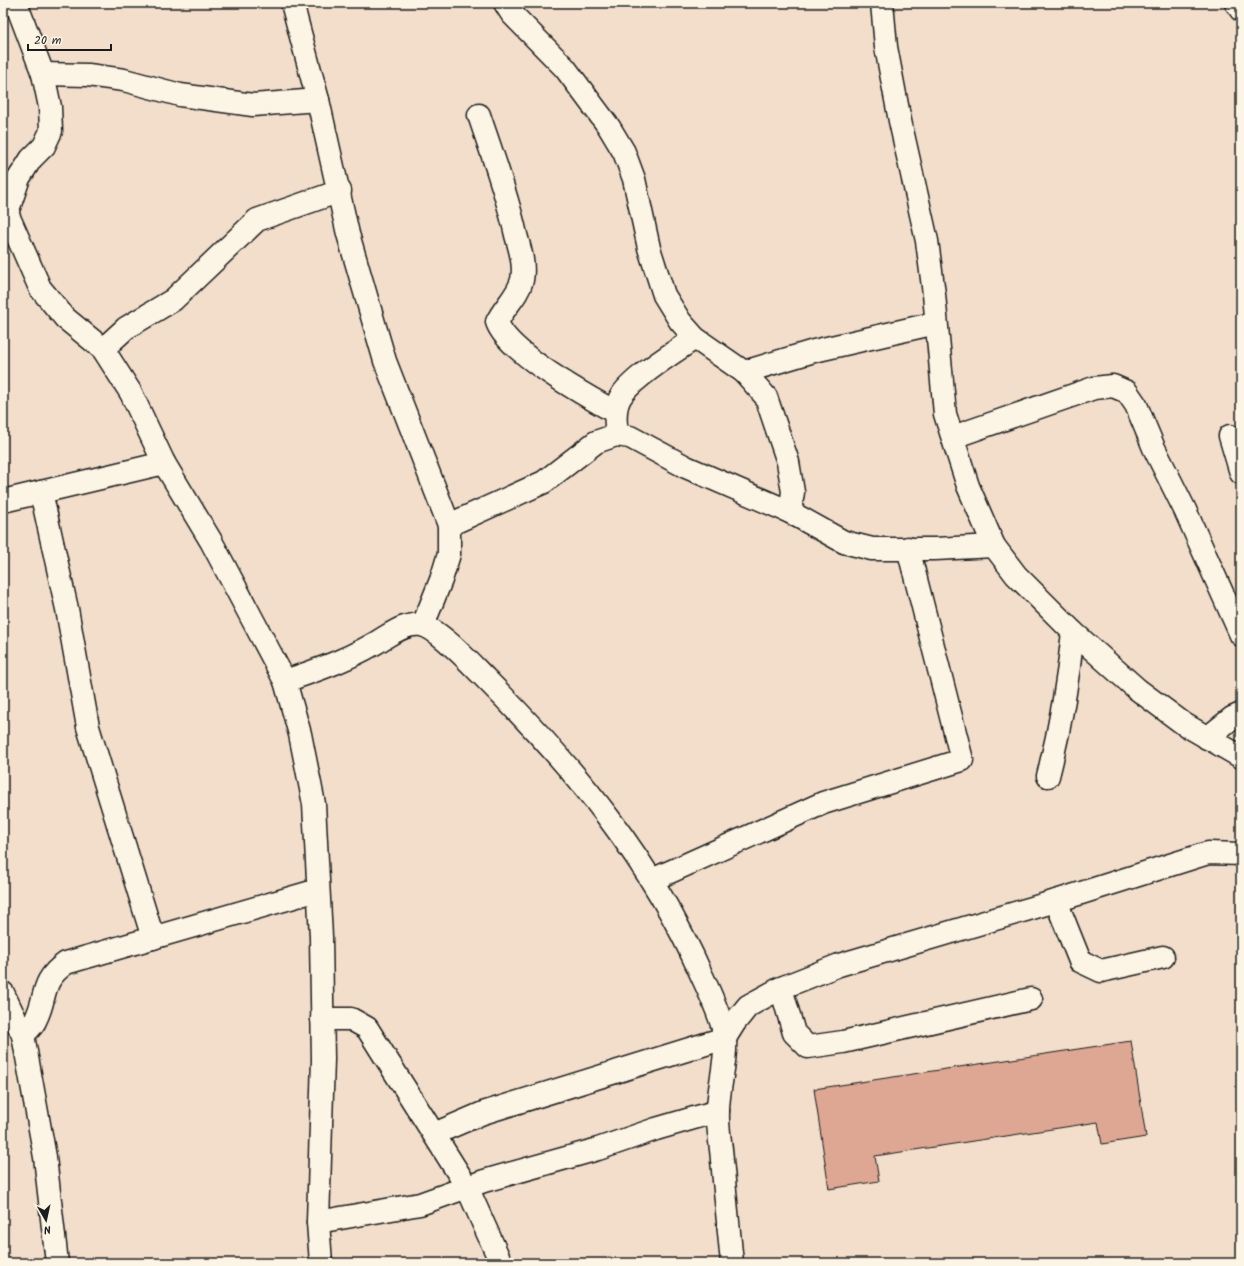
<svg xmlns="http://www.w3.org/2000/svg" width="1244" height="1266" viewBox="0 0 1244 1266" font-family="Kalam,sans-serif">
  <rect width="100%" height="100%" fill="#f3decc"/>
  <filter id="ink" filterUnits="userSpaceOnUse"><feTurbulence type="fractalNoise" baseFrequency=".025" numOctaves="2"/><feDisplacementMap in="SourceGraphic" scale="8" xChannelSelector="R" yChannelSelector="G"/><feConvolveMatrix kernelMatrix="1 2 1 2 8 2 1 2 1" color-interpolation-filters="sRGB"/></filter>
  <g filter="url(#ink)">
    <polygon fill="#dda793" stroke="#1c1c1c" points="1131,1041 1146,1137 1102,1144 1098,1122 875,1156 879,1181 829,1189 814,1089"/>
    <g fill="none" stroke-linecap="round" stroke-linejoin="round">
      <g stroke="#1c1c1c" stroke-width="25">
        <g id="minor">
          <polyline points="16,3 43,74 50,107 51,131 44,146 31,159 19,178 7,213 40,288 65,318 103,349 131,393 164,463 211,541 285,681 300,734 314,804 321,937 323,1059 318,1222 321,1263"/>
          <polyline points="292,3 318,100 348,234 385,361 449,525 449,554 441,580 423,625"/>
          <polyline points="505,3 512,14 565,68 609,127 624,152 634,179 649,248 664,295 680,321 695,338 744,372 766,397 788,462 793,492 790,512"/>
          <polyline points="882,3 886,47 900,121 927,241 934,294 945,414 968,486 994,546 1016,575 1073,632 1137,689 1184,724 1241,757"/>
          <polyline points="1236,3 1241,10"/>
          <polyline points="43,74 88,75 124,80 180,95 253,105 318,100"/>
          <path d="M479 115C492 154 507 194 516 235 520 249 525 265 522 280 518 296 504 307 497 322 507 352 586 396 615 412"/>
          <polyline points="103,349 126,328 173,300 257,220 340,191"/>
          <polyline points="744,372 814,351 936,323"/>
          <path d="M616 425C615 415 615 407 620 398 630 379 676 351 695 338"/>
          <polyline points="1230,436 1241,473"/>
          <polyline points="953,437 1094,388 1113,386 1127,392 1136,405 1154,448 1185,510 1241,635"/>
          <polyline points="41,492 67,609 88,727 153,938"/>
          <polyline points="3,501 164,463"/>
          <polyline points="449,525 544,482 596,442 616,435 630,437 686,467 790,512 844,542 872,549 935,549 994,546"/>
          <path d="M285 681C321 669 355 657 387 636 397 630 409 623 421 625 438 628 473 666 486 679 576 770 650 858 702 976 709 991 724 1024 725 1039 727 1060 718 1089 718 1111 717 1127 721 1144 722 1160 725 1194 729 1229 732 1263"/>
          <polyline points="1207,738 1232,718 1241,714"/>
          <path d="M1048 776C1060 729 1068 681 1073 632"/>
          <polyline points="652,880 823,803 962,760 908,548"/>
          <polyline points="1056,901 1080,961 1101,971 1163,957"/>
          <polyline points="781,988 794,1033 808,1047 843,1042 1031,999"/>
          <polyline points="3,993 23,1035 45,1157 57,1263"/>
          <polyline points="322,1019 351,1019 367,1028 467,1187 501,1263"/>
          <path d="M23 1035C27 1031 33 1026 35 1021 48 996 39 982 66 963L318 890"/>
          <polyline points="434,1134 483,1113 725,1038 735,1022 748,1006 781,988 839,965 1056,901 1208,853 1241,854"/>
          <polyline points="318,1222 420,1204 484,1181 598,1149 656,1129 718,1111"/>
        </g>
      </g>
      <use href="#minor" stroke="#fcf5e5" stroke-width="22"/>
    </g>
  </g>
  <rect width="1244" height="1266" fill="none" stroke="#fcf5e5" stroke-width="16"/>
  <rect x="8" y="8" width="1228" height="1250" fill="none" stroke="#1c1c1c" stroke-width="1.5" filter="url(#ink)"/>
  <g transform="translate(46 1220) rotate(171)" stroke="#fcf5e5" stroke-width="3" paint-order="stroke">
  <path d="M0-3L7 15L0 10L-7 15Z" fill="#1c1c1c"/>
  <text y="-6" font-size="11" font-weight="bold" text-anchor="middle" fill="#1c1c1c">N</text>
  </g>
  <path d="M28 44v6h83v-6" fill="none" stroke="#1c1c1c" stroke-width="2"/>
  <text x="34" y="44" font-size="12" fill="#1c1c1c" stroke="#fcf5e5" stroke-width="3" paint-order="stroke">20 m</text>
</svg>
